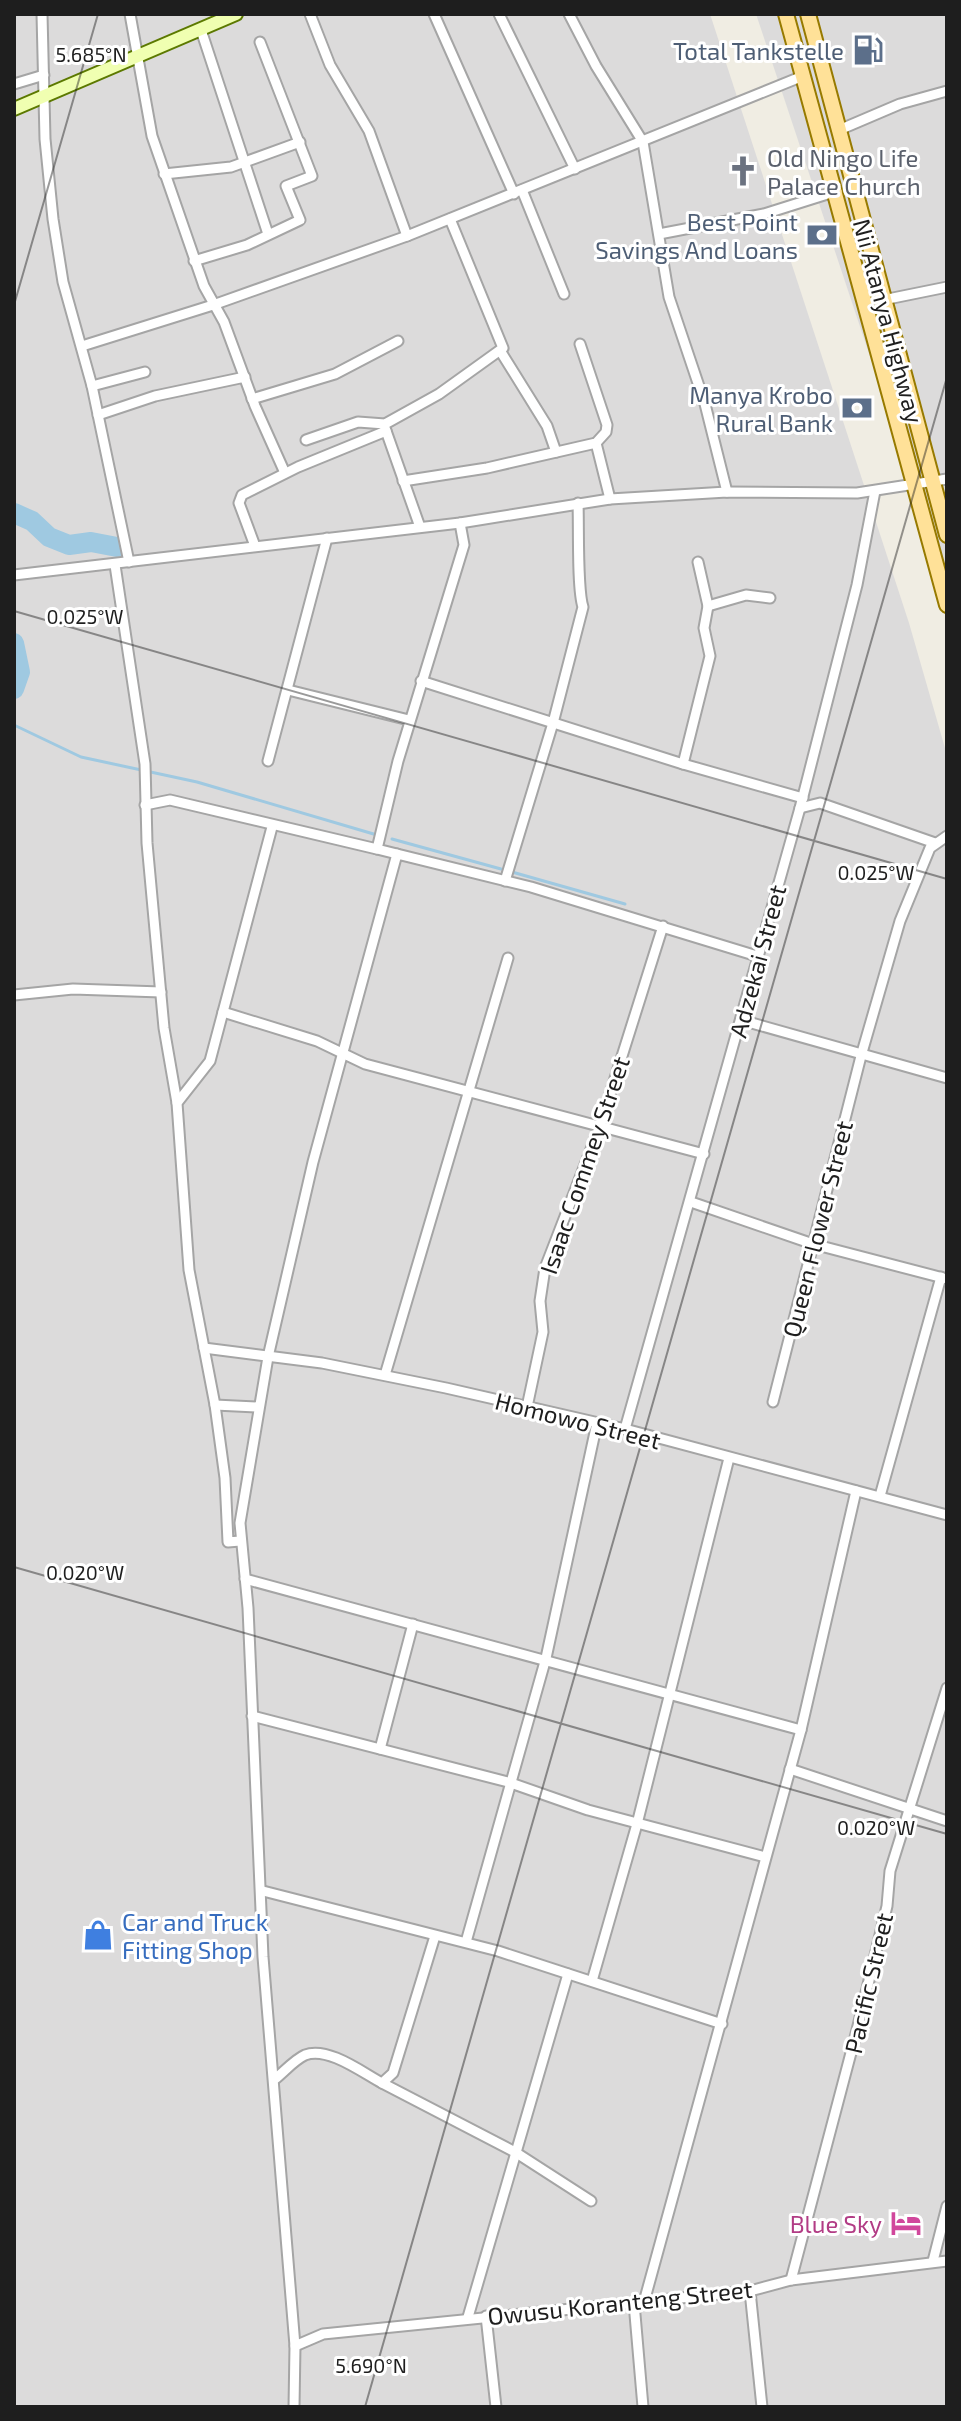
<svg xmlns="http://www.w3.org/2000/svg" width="961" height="2421" viewBox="0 0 961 2421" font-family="'Exo 2',sans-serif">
  <rect width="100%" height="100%" fill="#f0ede3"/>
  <g fill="#dcdbdb">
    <polygon points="14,14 710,14 909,623 947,755 947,2407 14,2407"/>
    <polygon points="756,14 947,14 947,588"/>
  </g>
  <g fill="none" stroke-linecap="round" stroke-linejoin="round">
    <g stroke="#9fc9e1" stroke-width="3">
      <polyline points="14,725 81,757 197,782 377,835"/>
      <polyline points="392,839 501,869"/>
      <polyline points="512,872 625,904"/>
    </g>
    <g stroke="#9fc9e1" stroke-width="20">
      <polyline points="14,513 32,521 49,537 69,545 91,542 117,547"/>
      <polyline points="14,643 20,672 14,689"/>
    </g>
    <g stroke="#a5a5a5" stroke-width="13">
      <g id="minor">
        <polyline points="42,14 45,139 53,219 63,282 92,386 129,562"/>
        <polyline points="130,14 152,136 204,286 224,322 255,406 285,473"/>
        <polyline points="310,14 330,65 369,131 407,236"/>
        <polyline points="434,14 514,194"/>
        <polyline points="499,14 575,169"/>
        <polyline points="569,14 596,66 643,142 669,297 705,404 727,492"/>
        <polyline points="201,30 268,234"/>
        <polyline points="14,84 44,75"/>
        <polyline points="839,130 900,104 947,91"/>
        <polyline points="164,174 231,167 300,142"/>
        <polyline points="522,190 564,294"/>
        <polyline points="659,234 764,214 837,191"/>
        <polyline points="194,261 247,245 300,220 286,186 312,176 260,42"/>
        <polyline points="883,300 947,287"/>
        <polyline points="82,346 213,305 407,236 803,76"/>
        <polyline points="501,352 547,426 556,452"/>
        <polyline points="92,386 145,372"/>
        <polyline points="252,399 335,374 398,341"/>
        <polyline points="98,415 155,396 245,377"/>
        <polyline points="385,428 420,527"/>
        <polyline points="306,440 358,422 385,424 439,394 503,348 450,219"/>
        <polyline points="596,443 610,499"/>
        <polyline points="403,481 487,468 596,443 606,432 607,425 580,344"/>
        <polyline points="255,546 239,503 242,495 298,467 386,431"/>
        <polyline points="698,562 708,606 704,628 710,656 683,764 803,798"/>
        <polyline points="115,565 145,764 147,843 164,1028 177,1103"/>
        <polyline points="14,575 460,523 610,499 727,492 857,493 947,479"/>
        <polyline points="708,606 746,595 770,598"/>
        <polyline points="421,681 683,764"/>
        <polyline points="288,690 409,720"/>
        <polyline points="268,761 327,538"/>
        <polyline points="145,805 170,800 377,849"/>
        <polyline points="800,808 820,803 935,843"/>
        <polyline points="397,854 377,849 398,761 464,545 460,523"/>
        <path d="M505 881 553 723 583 607C577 589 579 527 578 503"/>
        <polyline points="14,995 73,989 161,992"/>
        <polyline points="223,1012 317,1041 365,1064 704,1154"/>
        <polyline points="741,1020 947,1078"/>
        <polyline points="691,1202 813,1244 947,1279"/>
        <polyline points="204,1348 322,1363 446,1388 625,1429 947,1515"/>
        <polyline points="385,1375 508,958"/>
        <polyline points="773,1402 861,1056 900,921 930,848 947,836"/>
        <polyline points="215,1405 258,1407"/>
        <polyline points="527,1407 543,1332 540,1301 545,1268 600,1126 663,926"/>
        <polyline points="625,1429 800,808 857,585 875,491"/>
        <polyline points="880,1496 941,1277"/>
        <polyline points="240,1541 228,1542 225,1478 215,1405 189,1270 177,1103 210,1061 272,827"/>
        <polyline points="245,1579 801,1730"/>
        <polyline points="252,1716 508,1782 588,1810 765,1857"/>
        <polyline points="380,1749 413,1624"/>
        <polyline points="790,1769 947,1821"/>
        <polyline points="263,1891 498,1951 722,2024"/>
        <polyline points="466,1942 546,1658 597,1423"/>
        <polyline points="592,1981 637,1824 729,1458"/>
        <path d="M275 2079C284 2072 294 2060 305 2055 328 2046 363 2073 382 2083L393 2073 435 1936"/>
        <polyline points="382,2083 515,2152 591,2201"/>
        <polyline points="933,2261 947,2206"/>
        <polyline points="791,2280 857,2030 887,1906 890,1871 947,1688"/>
        <polyline points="750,2291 762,2407"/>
        <polyline points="644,2302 801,1730 856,1491"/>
        <polyline points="634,2303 643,2407"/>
        <polyline points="486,2316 496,2407"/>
        <polyline points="468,2317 568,1974"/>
        <polyline points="295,2346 323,2334 750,2291 791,2280 947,2261"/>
        <polyline points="294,2407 295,2346 263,1957 248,1608 240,1523 268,1357 313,1162 397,854 531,887 757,956"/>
      </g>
    </g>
    <g stroke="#5c7900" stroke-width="16">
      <polyline id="secondary" points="14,109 236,14"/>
    </g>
    <g stroke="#977a00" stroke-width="18">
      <g id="primary">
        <polyline points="786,14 947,605"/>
        <polyline points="808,14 947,535"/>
      </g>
    </g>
    <use href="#minor" stroke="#fff" stroke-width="9"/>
    <use href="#secondary" stroke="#f0ffb1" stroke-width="12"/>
    <use href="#primary" stroke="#ffe198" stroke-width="14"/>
  </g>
  <path fill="none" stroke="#1e1e1e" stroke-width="2" stroke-opacity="0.45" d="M14 305 98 14M14 611 947 879M14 1567 947 1834M365 2407 947 377"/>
  <defs>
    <g id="fuel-bare" transform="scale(2.4)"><path d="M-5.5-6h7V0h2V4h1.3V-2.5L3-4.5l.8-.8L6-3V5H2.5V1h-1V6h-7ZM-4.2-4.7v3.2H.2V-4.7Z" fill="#5c6f8a" stroke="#fff" stroke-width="2.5" paint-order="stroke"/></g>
    <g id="church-bare" transform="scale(2.4)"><path d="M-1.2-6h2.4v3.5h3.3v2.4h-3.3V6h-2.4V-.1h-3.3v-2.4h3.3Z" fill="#6b7280" stroke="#fff" stroke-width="2.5" paint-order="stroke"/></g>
    <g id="bank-bare" transform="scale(2.4)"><path d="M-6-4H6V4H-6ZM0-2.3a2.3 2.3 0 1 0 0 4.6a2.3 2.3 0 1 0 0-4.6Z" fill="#5c6f8a" stroke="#fff" stroke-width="2.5" paint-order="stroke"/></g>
    <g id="shop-bare" transform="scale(2.4)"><path d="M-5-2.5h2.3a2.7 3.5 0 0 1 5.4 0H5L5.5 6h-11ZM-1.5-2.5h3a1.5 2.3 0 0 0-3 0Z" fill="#3f7fe0" stroke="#fff" stroke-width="2.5" paint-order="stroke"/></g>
    <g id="hotel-bare" transform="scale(2.4)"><path d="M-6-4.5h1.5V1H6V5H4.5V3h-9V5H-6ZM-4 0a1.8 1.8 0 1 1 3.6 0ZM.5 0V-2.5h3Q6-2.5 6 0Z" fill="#d1479c" stroke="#fff" stroke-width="2.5" paint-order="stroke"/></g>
  </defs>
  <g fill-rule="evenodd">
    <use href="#fuel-bare" x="868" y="50"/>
    <use href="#church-bare" x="743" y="171"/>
    <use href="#bank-bare" x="822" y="235"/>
    <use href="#bank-bare" x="857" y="408"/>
    <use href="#shop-bare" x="98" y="1935"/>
    <use href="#hotel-bare" x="906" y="2223"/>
  </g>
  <g text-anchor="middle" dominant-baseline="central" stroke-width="6" stroke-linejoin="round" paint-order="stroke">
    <g font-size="24" fill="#4e5e75" stroke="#fff" text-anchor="end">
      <text x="844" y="50">Total Tankstelle</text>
      <text x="798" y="221">Best Point<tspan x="798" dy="28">Savings And Loans</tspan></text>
      <text x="833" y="394">Manya Krobo<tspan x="833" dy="28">Rural Bank</tspan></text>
    </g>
    <g font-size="24" fill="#5b616d" stroke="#fff" text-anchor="start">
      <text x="767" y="157">Old Ningo Life<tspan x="767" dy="28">Palace Church</tspan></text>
    </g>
    <g font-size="24" fill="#1e1e1e" stroke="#fff">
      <text transform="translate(889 321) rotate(75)">Nii Atanya Highway</text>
      <text transform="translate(757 961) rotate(-75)">Adzekai Street</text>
      <text transform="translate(584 1165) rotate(-71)">Isaac Commey Street</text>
      <text transform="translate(817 1229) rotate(-76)">Queen Flower Street</text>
      <text transform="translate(578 1420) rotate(14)">Homowo Street</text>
      <text transform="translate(868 1983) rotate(-77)">Pacific Street</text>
      <text transform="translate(620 2302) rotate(-6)">Owusu Koranteng Street</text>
    </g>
    <g font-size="24" fill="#366cbe" stroke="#fff" text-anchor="start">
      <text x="122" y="1921">Car and Truck<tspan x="122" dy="28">Fitting Shop</tspan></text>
    </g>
    <g font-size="24" fill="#b23c85" stroke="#fff" text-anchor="end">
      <text x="882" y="2223">Blue Sky</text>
    </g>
  </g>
  <g font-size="20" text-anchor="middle" fill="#1e1e1e" stroke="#fff" stroke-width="6" stroke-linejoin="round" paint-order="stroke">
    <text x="91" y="62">5.685°N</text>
    <text x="85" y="624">0.025°W</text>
    <text x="876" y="880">0.025°W</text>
    <text x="85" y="1580">0.020°W</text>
    <text x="876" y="1835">0.020°W</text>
    <text x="371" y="2373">5.690°N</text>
  </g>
  <rect width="961" height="2421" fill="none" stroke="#1e1e1e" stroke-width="32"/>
</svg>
